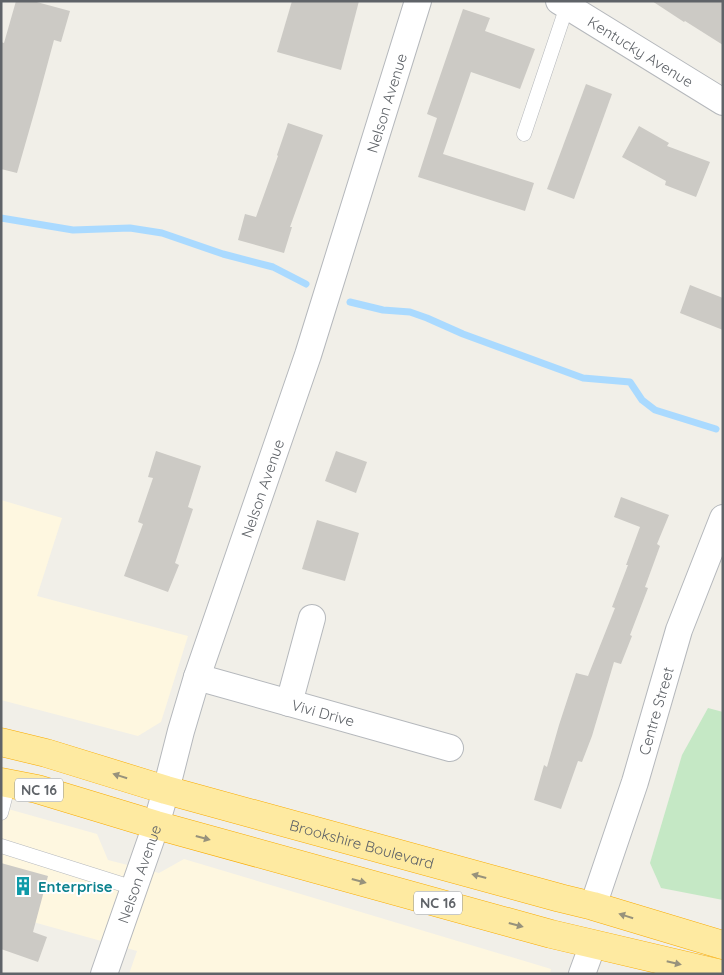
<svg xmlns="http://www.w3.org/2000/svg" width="724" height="975" font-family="Quicksand,sans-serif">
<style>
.commercial{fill:#fef7e0}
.green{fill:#c5e8c5}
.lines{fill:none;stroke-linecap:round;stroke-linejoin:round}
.stream{stroke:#aadaff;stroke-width:7}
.building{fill:#cccac5}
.service-casing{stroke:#b5b8bc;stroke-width:15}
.minor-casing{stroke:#b5b8bc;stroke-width:28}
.trunk-casing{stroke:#f9ab00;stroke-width:29}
.service{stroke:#fff;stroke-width:14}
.minor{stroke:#fff;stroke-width:26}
.trunk{stroke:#feeaa1;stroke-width:28}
.oneway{fill:#97927c}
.labels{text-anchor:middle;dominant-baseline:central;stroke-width:4;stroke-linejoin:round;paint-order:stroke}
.shield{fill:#fff;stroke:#8f9295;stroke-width:1}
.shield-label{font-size:14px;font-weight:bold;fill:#5f6368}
.street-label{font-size:15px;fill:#5f6368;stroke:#fff}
.culture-label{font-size:15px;font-weight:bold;fill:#0d838f;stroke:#fff;text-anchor:start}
</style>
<rect width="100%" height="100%" fill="#f1efe8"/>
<!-- commercial -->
<g class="commercial">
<polygon points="1,500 62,518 37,596 188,636 161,722 138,736 1,700"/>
<polygon points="1,807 97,834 108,860 159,873 184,859 551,969 550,974 129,974 137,951 1,913"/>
</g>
<!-- green -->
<polygon class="green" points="708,708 723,712 723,900 661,888 650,863 682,755"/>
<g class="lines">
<!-- stream -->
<g class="stream">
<polyline points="1,218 73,230 130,228 162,233 223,254 273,267 306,284"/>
<polyline points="350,302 383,310 410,312 427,318 463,334 583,378 630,382 642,400 655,410 716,429"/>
</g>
</g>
<!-- building -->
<g class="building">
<polygon points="16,1 33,1 70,11 61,42 54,40 37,103 17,173 1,169 1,42 4,43"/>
<polygon points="292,1 359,1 341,70 277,52"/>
<polygon points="652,1 723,1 723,45 685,21 684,22"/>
<polygon points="463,9 490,18 485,31 535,49 520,89 471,72 443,154 534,183 525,211 418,177 437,118 427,114"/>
<polygon points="586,84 612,94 574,199 547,189"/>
<polygon points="288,123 323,135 290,227 292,227 284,253 238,240 245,214 256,217 278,156 277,155"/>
<polygon points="639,126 669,143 667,146 710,162 696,197 665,185 666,181 622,157"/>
<polygon points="690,285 723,298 723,330 680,313"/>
<polygon points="156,451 201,466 188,507 193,509 175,563 179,565 168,592 124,576 143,524 138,522 153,478 148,477"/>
<polygon points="336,451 367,462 356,493 325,481"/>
<polygon points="621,497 669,515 657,544 660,546 645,587 648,588 630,635 632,636 621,664 614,662 592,736 582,762 578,761 561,809 534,800 544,765 547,767 559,725 576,673 588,676 615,608 612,607 628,565 626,565 640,527 614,517"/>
<polygon points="317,520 359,533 345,581 302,569"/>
<polygon points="1,863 48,876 33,932 47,937 38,962 1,949"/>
</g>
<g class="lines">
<!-- service casing -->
<g class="service-casing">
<g id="service">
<polyline points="524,134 567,6"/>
<polyline points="1,813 9,783"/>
<polyline points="1,846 134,888"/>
</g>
</g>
<!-- minor casing -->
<g class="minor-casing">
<g id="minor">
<path id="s1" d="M559,1L723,102"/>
<path id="s2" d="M197,677L450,748"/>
<polyline points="289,703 312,618"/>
<path id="s3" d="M593,906L635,782L679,630L723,518"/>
<path id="s4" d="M104,974L156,825L166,790L181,731L197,677L308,355L418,1"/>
<polyline points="582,974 593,944"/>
</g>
</g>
<!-- trunk casing -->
<g class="trunk-casing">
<g id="trunk">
<path id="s5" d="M1,742L46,753L166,790L560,898L593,906L723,945"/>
<polyline points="1,782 37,789 156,825 551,934 721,974"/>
</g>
</g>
<!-- service -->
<use href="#service" class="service"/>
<!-- minor -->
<use href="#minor" class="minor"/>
<!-- trunk -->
<use href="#trunk" class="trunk"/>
</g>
<!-- one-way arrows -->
<defs><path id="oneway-solid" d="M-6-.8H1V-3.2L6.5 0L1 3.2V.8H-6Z" transform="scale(1.25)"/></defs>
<g class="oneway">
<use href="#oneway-solid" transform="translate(120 776) rotate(-163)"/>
<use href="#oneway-solid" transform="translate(203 838) rotate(15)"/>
<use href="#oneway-solid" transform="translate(479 876) rotate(-165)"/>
<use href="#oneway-solid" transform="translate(359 881) rotate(15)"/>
<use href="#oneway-solid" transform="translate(626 916) rotate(-163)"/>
<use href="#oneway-solid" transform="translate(516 925) rotate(15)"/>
<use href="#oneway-solid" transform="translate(674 963) rotate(13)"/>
</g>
<!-- icons -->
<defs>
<g id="building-bare" transform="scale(1.5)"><path d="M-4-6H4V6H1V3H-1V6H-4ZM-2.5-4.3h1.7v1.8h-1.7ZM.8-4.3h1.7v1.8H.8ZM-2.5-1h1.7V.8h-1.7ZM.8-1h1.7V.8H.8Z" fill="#0f9aa8" stroke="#fff" stroke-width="2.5" paint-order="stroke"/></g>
</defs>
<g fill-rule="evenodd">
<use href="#building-bare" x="23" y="886"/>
</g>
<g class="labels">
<!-- shield labels -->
<g class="shield">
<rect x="15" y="778.5" width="48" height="23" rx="4"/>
<rect x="414" y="891.5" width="48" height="23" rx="4"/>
</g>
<g class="shield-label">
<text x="39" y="790">NC 16</text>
<text x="438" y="903">NC 16</text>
</g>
<!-- street labels -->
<g class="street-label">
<text stroke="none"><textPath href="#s1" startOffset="96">Kentucky Avenue</textPath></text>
<text stroke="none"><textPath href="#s4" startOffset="916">Nelson Avenue</textPath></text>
<text stroke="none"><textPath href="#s4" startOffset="511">Nelson Avenue</textPath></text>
<text stroke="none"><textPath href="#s3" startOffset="205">Centre Street</textPath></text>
<text stroke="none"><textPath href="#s2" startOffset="131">Vivi Drive</textPath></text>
<text stroke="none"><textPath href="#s5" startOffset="375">Brookshire Boulevard</textPath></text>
<text stroke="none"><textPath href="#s4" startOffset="106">Nelson Avenue</textPath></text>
</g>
<!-- culture labels -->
<g class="culture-label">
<text x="38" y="886">Enterprise</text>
</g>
</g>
<!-- border -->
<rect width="724" height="975" fill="none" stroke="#5f6368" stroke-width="5"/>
</svg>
